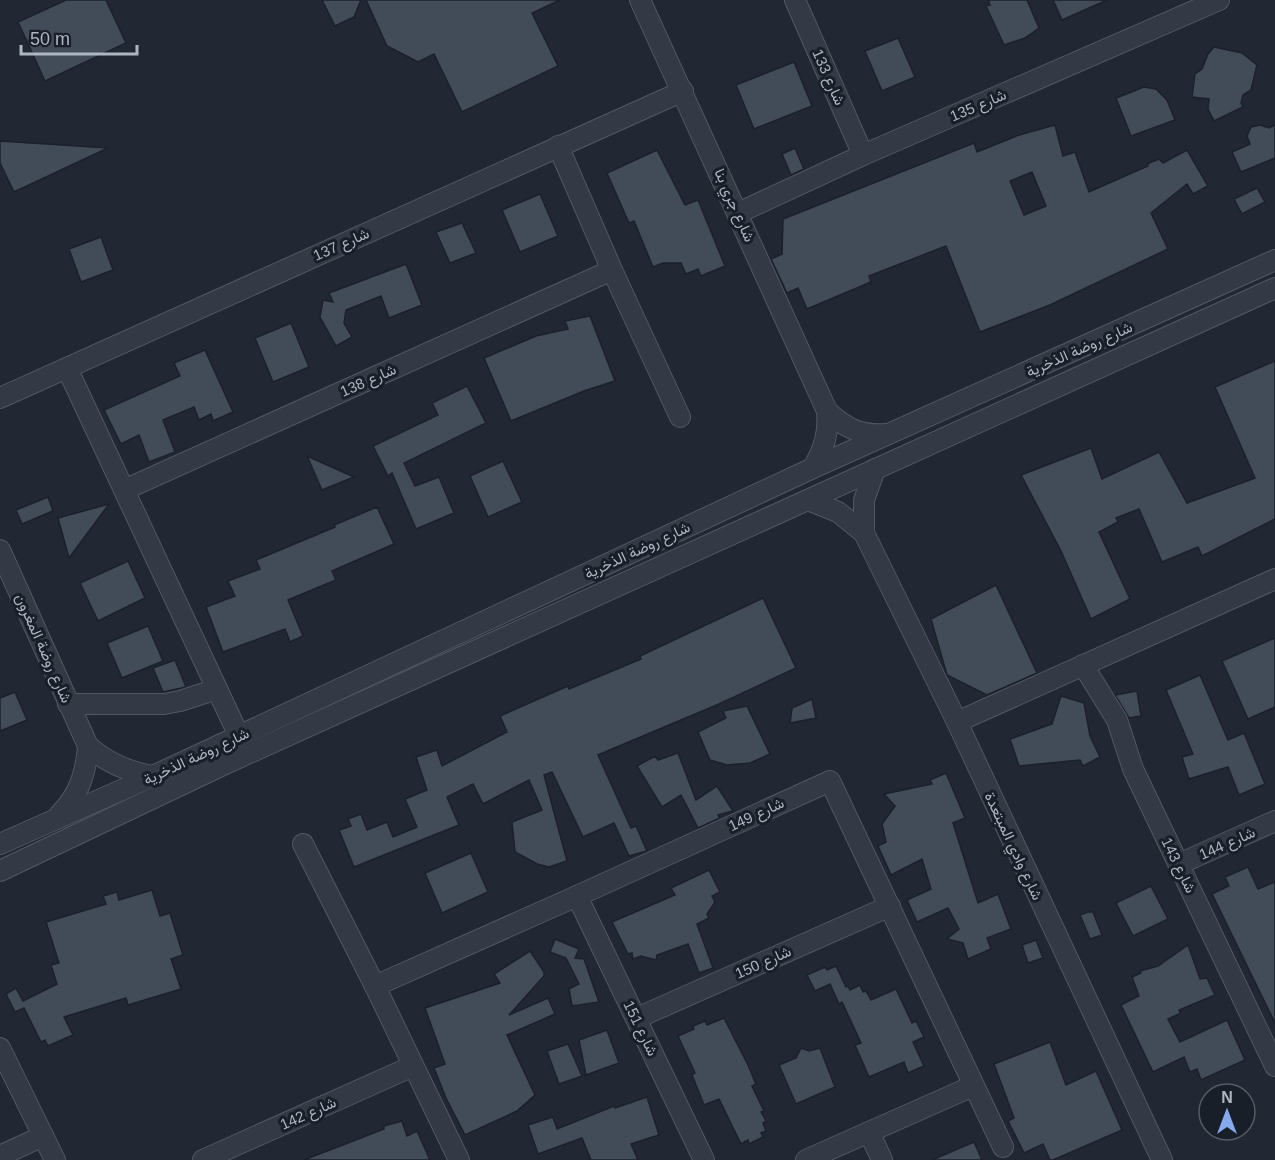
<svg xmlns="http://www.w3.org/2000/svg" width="1275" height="1160" font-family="Arial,Vazirmatn,sans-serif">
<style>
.building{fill:#424b58;stroke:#1b212b;stroke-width:1.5;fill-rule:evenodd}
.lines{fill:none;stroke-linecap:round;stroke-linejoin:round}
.minor-casing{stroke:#515863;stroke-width:22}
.minor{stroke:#343a45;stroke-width:20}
.labels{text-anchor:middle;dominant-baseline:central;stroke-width:6;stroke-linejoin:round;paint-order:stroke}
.street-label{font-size:15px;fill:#aeb5c2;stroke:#191f29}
</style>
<rect width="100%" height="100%" fill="#212834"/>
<!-- building -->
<g class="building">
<polygon points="66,0 106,0 126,43 45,81 18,22"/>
<polygon points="322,0 361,0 354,17 335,26"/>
<polygon points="366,0 560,0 532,13 558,66 462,112 434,54 418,62 387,46"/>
<polygon points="988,0 1027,0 1039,28 1025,38 1004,45 986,6 990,5"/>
<polygon points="1053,0 1107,0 1062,20"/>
<polygon points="898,38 915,77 882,91 865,51"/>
<polygon points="1214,47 1242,53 1257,65 1251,90 1243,95 1241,103 1243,107 1214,121 1208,109 1209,99 1192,97 1195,74 1202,69 1208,54"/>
<polygon points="794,62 812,106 754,129 736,85"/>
<polygon points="1144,87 1156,89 1167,100 1175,120 1131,136 1116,98"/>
<path d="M1055,125L1063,156L1075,152L1089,192L1148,166L1147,164L1159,159L1163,163L1187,150L1208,186L1193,194L1187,184L1151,213L1168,249L1050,305L980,332L946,246L869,276L871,282L807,309L798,288L787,293L771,259L782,254L783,219L974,143L977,152L1019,135ZM1032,172L1046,206L1024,215L1010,181Z"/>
<polygon points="1260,125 1269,128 1275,125 1275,158 1241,172 1232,152 1250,144 1247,136 1251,127"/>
<polygon points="0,141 108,148 14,192 0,163"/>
<polygon points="795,148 804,169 791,175 782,154"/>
<polygon points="657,150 685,205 698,200 725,266 701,276 698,269 686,274 681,263 663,263 653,267 634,221 629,223 607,173"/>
<polygon points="1257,188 1265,202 1242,214 1234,199"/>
<polygon points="540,194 558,236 520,252 502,210"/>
<polygon points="462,223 476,253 450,263 436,232"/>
<polygon points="101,237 113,270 81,282 69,249"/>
<polygon points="406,264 422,305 389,318 381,296 346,310 344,323 352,337 336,346 320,317 323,300 333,302 329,293"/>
<polygon points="590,316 615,381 584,391 511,421 484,358 536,336 568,329 565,321"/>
<polygon points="291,323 309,367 273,382 255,338"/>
<polygon points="205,350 233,412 213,421 211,414 199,420 194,407 163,420 175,452 149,462 139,435 121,444 104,410 180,376 174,363"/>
<polygon points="1275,361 1275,519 1202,556 1198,547 1162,562 1139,509 1116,518 1118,522 1099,532 1130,599 1091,619 1061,551 1021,475 1091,448 1102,479 1159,452 1187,503 1255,478 1215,387"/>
<polygon points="467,386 486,423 404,463 415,486 439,477 454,513 416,529 392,473 388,476 373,446 438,415 432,403"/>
<polygon points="307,456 354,477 322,490"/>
<polygon points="503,461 522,502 488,517 470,476"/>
<polygon points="48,497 53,511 22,524 16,510"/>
<polygon points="109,504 69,558 58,518"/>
<polygon points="377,507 394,544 332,571 336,580 288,600 303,636 290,642 285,629 223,652 206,607 235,596 228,581 260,569 256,560 335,527 334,525"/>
<polygon points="128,561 145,598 98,621 80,583"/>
<polygon points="996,585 1037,673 987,695 947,675 931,619"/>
<polygon points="763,598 796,668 719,704 598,755 631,828 636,826 647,851 629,856 614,823 583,837 552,772 544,775 567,861 549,867 537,864 515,852 512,822 542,810 529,780 483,804 473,784 447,797 459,825 354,867 339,830 351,826 348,819 361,814 367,830 387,822 393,837 417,827 405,799 427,790 416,757 437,750 442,766 507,732 500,716 568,686 569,689 641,659 640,656"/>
<polygon points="148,626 163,661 122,678 107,643"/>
<polygon points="1275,638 1275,707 1248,719 1222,661"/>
<polygon points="175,660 186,687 163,692 153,668"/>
<polygon points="1200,675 1228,740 1244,733 1265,784 1239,795 1228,767 1189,779 1182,757 1193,754 1166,690"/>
<polygon points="1137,691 1141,716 1129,718 1115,695"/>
<polygon points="15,692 27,720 0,731 0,698"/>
<polygon points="1061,696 1084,703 1090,736 1100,757 1083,766 1080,760 1019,766 1010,739 1052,724"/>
<polygon points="812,699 816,718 790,723 792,708"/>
<polygon points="747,706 770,754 750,763 727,765 710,760 698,732 726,718 723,711"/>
<polygon points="678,753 696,800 717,786 733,811 718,815 720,818 698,828 681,795 662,807 637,766 655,756 658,760"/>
<polygon points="946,773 965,818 953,823 978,903 998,894 1011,929 987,938 991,949 968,959 963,943 947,939 959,929 948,908 917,922 907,900 931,889 922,859 891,875 878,846 886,842 882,824 895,806 884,794 932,784 930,780"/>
<polygon points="471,853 488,892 442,913 425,873"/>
<polygon points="1248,867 1258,889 1275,882 1275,1023 1212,894 1229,886 1225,877"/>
<polygon points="709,870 720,892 712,896 715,902 707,914 709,918 697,924 713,968 699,973 688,944 657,955 656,960 641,956 633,959 632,953 628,954 612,922 675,895 671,888"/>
<polygon points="1151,886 1168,919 1133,936 1116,903"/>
<polygon points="152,890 160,916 170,913 183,955 171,959 181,989 128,1005 126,998 64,1017 73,1035 48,1046 45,1040 41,1042 24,1008 15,1012 6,994 16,988 23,1001 57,984 51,965 59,963 46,922 106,904 103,896 117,892 119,900"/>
<polygon points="1088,912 1093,912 1102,935 1090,939 1080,915"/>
<polygon points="555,939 579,949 575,958 584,959 599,1002 572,1006 569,989 579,984 566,958 550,952"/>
<polygon points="1036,940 1043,958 1028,963 1022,945"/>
<polygon points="1188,945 1200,979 1207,978 1215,995 1179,1010 1181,1013 1168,1019 1180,1042 1227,1020 1245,1060 1201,1080 1197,1069 1190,1072 1184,1057 1153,1072 1121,1005 1139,996 1132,977 1141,973 1140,971 1158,966"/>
<polygon points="530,951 544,972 544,976 509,1015 548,998 555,1014 507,1035 535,1095 517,1111 465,1135 446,1098 434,1068 445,1064 425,1008 500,983 494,974"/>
<polygon points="836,966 846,987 848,986 850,990 860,985 863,992 866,991 871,1000 896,989 912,1023 916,1021 924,1037 913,1042 924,1066 908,1073 904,1062 869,1077 855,1045 861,1043 842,1002 839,1004 830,984 815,991 807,975 825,967 827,970"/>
<polygon points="724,1018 748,1065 756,1084 752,1086 764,1111 761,1112 766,1121 763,1123 766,1131 761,1133 763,1137 749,1144 748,1140 741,1144 719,1099 704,1105 692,1075 695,1073 678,1036 694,1029 693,1026 705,1021 707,1025"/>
<polygon points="607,1030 619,1063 586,1075 579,1040"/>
<polygon points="1050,1042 1066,1085 1096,1071 1122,1130 1053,1160 1050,1160 1043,1144 1024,1153 1008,1121 1014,1118 994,1064"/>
<polygon points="568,1044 582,1076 559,1084 547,1051"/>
<polygon points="801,1048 809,1051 820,1048 835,1087 796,1104 779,1065 796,1058"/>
<polygon points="647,1097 659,1135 631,1144 638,1160 591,1160 582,1138 538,1154 528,1125 553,1117 557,1129 614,1106 615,1108"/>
<polygon points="402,1121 407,1136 417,1131 430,1160 304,1160 384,1129 384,1126"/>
<polygon points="974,1142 982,1160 932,1160"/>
</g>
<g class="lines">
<!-- minor casing -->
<g class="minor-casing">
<g id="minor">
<path d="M640,0L827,411C829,433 824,449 813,468"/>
<polyline points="795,0 863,155"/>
<polyline points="558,146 612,270 680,417"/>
<polyline points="738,213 863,155 1219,0"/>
<polyline points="67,368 239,736"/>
<polyline points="0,398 683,91"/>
<path d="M827,411C845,428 861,436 886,434"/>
<polyline points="124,490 612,270"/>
<polyline points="808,500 838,512 864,533 957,722 1162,1160"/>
<polyline points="864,533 864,500 875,469"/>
<path d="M0,550L88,746C107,763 128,772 153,776"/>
<polyline points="1083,665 1117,720 1133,769 1275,1066"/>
<polyline points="68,704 164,704 180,701 217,689"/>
<polyline points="957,722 1275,579"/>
<path d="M60,814C79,795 86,773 88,746"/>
<polyline points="0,844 153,776 813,468 1275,260"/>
<polyline points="303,844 375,986 459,1160"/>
<polyline points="1179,864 1275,821"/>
<polyline points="0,871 223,765 1275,288"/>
<polyline points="577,896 704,1160"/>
<polyline points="375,986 577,896 830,781 1003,1147"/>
<polyline points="637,1018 890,906"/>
<polyline points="0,1048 55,1160"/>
<polyline points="869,1132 882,1160"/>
<polyline points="0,1156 43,1136"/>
<polyline points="203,1160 413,1066"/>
<polyline points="806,1160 973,1086"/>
</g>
</g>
<!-- minor -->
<use href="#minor" class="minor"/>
</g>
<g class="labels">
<!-- street labels -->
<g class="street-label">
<text transform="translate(829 77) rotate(66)">شارع 133</text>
<text transform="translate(978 105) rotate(-23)">شارع 135</text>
<text transform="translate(735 205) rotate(66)">شارع جري بنا</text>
<text transform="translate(341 244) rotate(-24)">شارع 137</text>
<text transform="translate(1079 349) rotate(-24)">شارع روضة الذخرية</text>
<text transform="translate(368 380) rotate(-24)">شارع 138</text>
<text transform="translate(637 550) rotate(-25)">شارع روضة الذخرية</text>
<text transform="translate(44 648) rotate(66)">شارع روضة المغرون</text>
<text transform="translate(196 756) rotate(-25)">شارع روضة الذخرية</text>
<text transform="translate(756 814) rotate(-25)">شارع 149</text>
<text transform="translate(1227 843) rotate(-24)">شارع 144</text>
<text transform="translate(1014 846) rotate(65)">شارع وادي المبتعدة</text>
<text transform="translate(1179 865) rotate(64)">شارع 143</text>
<text transform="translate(763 962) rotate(-24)">شارع 150</text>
<text transform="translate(641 1028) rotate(64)">شارع 151</text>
<text transform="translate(308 1113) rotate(-24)">شارع 142</text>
</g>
</g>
<!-- north arrow -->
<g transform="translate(1227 1112)"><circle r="28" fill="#191f29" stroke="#555b66" stroke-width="1.5"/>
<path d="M0-4.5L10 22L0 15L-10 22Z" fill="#86a9ee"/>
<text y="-9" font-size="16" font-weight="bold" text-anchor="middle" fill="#aeb5c2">N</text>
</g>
<!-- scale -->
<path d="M21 45v9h116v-9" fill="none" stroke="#aeb5c2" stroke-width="3"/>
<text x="30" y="45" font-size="18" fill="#aeb5c2" stroke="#191f29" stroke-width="4.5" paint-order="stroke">50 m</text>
</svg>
